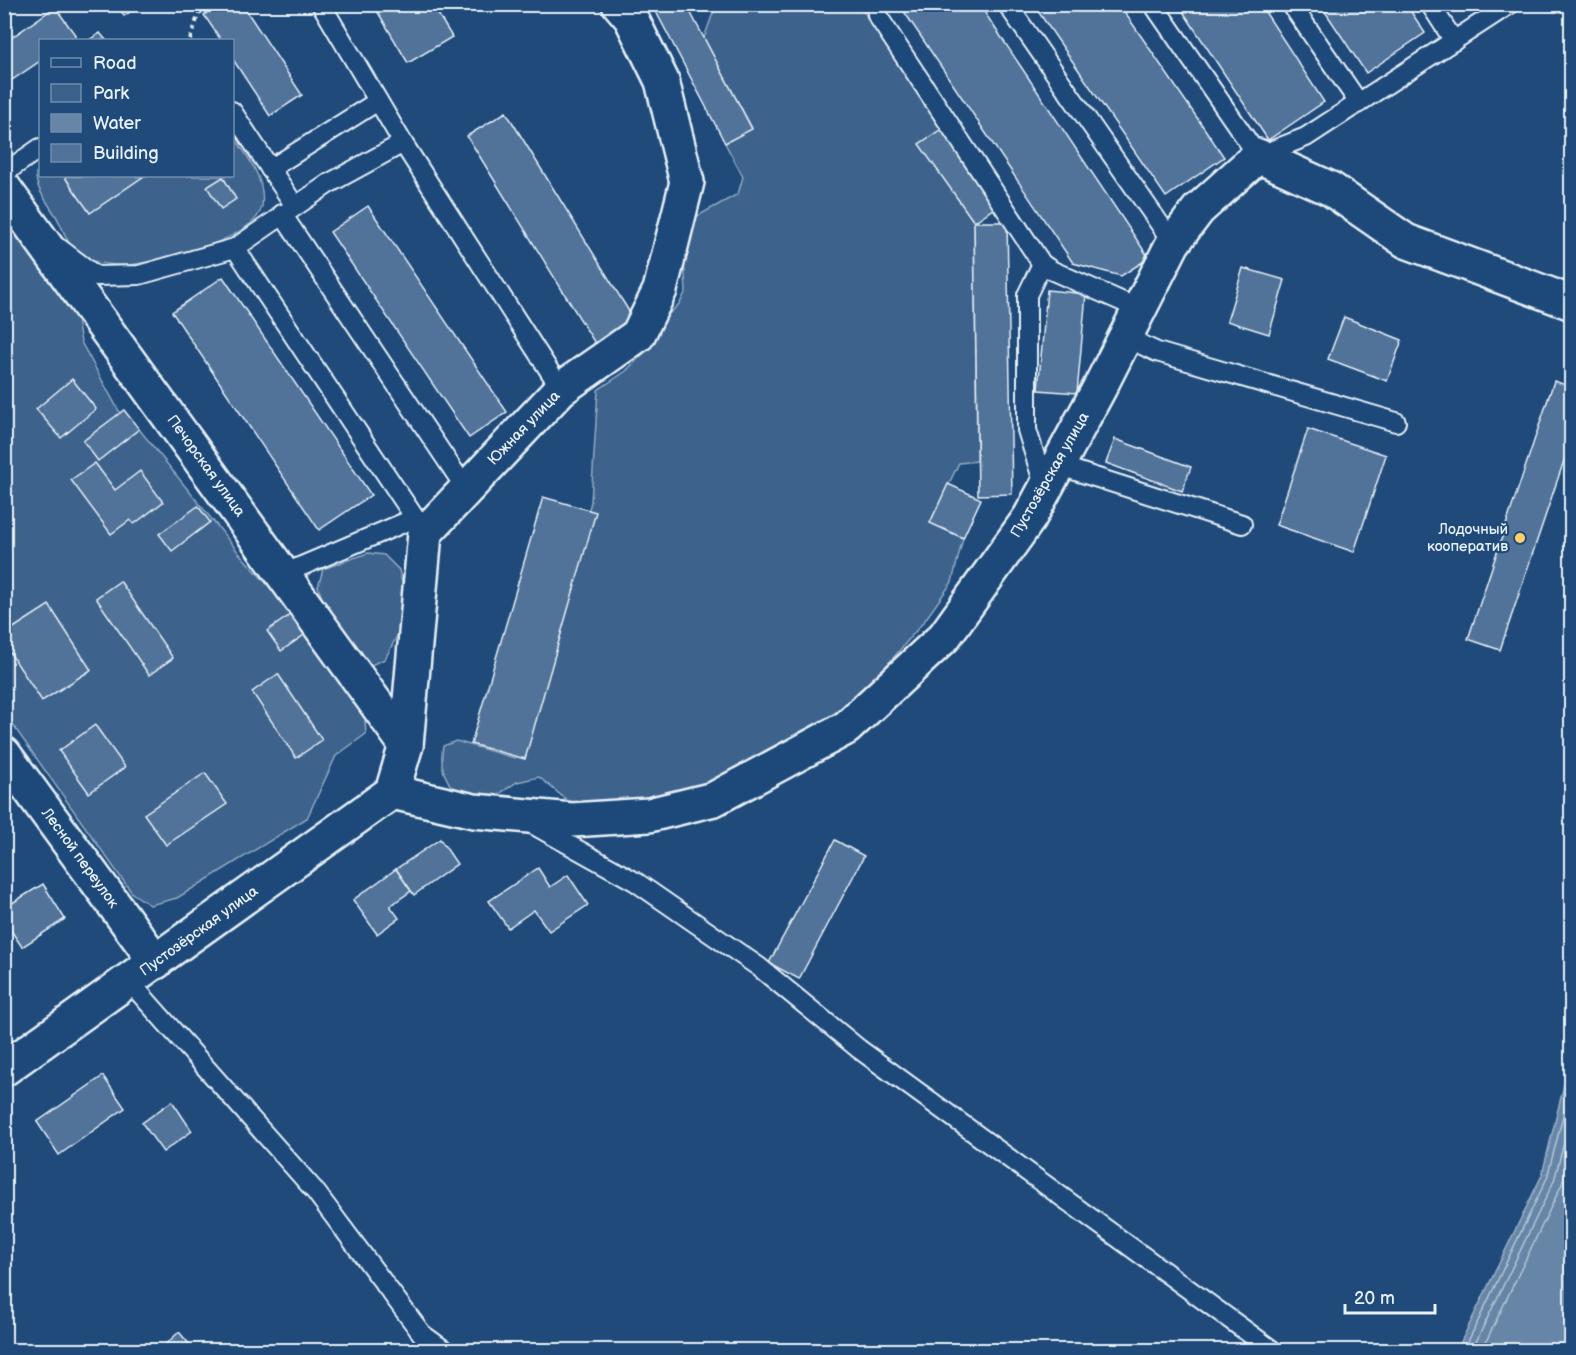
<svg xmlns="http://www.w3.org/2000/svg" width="1576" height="1355" font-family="'Balsamiq Sans',sans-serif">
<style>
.green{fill:#3c628c;stroke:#92aac2;stroke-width:1.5}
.water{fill:#6685a7;stroke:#9ab0c7;stroke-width:1.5}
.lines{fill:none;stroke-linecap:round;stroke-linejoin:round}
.shore{stroke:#b4c6d8;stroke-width:1.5}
.building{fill:#517399;stroke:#e8f1f8;stroke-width:1.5}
.lane-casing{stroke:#e8f1f8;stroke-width:22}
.street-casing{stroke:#e8f1f8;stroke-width:38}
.path{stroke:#e8f1f8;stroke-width:4;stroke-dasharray:4.5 4.5;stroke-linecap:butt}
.lane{stroke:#1f4a7a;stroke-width:18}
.street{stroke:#1f4a7a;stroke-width:33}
.poi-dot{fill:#ffd166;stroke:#1f4a7a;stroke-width:2}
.labels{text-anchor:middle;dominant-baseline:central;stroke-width:4.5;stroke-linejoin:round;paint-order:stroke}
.street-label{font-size:15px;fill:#e8f1f8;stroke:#1f4a7a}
.poi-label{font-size:15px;fill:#e8f1f8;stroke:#1f4a7a;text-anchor:end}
</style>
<rect width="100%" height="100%" fill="#1f4a7a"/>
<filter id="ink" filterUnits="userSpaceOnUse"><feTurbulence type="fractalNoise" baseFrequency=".0167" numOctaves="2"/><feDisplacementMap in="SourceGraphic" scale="12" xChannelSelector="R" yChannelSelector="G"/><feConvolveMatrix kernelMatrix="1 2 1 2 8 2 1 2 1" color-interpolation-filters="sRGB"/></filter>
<g filter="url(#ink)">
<!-- green -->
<g class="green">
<path d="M716,5H859L943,128L920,144L974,222L977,461L959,463L930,523L963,538L952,582L925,620L883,670L839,713L716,780L671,796L589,806L568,801L539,777L517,782L487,802L457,796C445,777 439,769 443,746L456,741L515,758L591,502L598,390L626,371L643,354L665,318L680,303L686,291L683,245L690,220L738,194L743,177L725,143L752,128L704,38Z"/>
<path d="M233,136C248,156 266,180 262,206C256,240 158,262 129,265C114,266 92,263 80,255C65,244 64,227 54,213C46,200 35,188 36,173L40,169V176H64L90,213L144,176H232Z"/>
<polygon points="4,208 75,310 81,342 119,411 139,429 239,553 293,613 364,708 366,734 336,756 307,818 177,898 150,905 132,893 5,714"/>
<polygon points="368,553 384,555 399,570 406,599 402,626 385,659 371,665 356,655 334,631 318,587 323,569"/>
</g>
<!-- water -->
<polygon class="water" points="1571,1056 1571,1350 1457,1350 1542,1175"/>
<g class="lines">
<!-- shore -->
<g class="shore">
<polyline points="1464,1350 1547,1178 1572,1081"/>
<polyline points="1472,1350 1554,1181 1572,1112"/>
<polyline points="1482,1350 1562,1184 1572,1149"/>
</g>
</g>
<!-- building -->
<g class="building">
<polygon points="117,4 142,4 124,16"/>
<polygon points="220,4 242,4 302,95 270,116 232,58 232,40 221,40 204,15"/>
<polygon points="373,4 432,4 452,37 408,63"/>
<polygon points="652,4 686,4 752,129 725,143"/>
<polygon points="899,4 979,4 1149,258 1121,276 1073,263"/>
<polygon points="1033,4 1119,4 1224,157 1166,197"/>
<polygon points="1178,4 1260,4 1324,102 1268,140"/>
<polygon points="1320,4 1406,4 1425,33 1366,73"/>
<polygon points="55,7 76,36 69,40 40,40 40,61 12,80 4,69 4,43"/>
<polygon points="100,33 106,40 89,40"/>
<polygon points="506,112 635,321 596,345 467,136"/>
<polygon points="943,128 997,206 974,222 919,144"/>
<polygon points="64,176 144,176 90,213"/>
<polygon points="223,177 236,199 221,209 207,187"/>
<polygon points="368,206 507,412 469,438 330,232"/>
<polygon points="974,222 1007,222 1012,494 978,495"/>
<polygon points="1243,268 1285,280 1269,334 1227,321"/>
<polygon points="223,277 371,495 319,530 172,312"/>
<polygon points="1047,290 1086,294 1077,393 1038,390"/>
<polygon points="1344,317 1402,340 1387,381 1328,359"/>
<polygon points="72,379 96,409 61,438 36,409"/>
<polygon points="1554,381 1572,387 1572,437 1500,650 1468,639"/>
<polygon points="124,410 139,429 98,461 83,441"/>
<polygon points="1308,429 1386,455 1354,552 1276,525"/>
<polygon points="1115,439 1191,467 1182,491 1106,463"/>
<polygon points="95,463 115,490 140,471 163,502 134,524 130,520 111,534 71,480"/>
<polygon points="948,484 981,499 963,538 930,523"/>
<polygon points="543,497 596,512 525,759 471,744"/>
<polygon points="198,506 210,522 172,551 159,534"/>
<polygon points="120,581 173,658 149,675 96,598"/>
<polygon points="49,605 91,670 42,701 4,644 4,634"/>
<polygon points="293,613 307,633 281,651 267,631"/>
<polygon points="278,674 322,740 296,758 252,692"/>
<polygon points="95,725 125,767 89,793 59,751"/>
<polygon points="205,773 227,804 166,845 144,814"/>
<polygon points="440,839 457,864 414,895 396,869"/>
<polygon points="835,840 864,856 799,979 769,963"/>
<polygon points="538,868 550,887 568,875 588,905 549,931 534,910 508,928 489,901"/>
<polygon points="396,869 411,891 390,906 399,918 377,934 353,900"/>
<polygon points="43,884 65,919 22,947 4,920 4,908"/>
<polygon points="103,1076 125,1108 59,1155 37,1122"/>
<polygon points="172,1101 192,1131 163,1152 142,1123"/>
<polygon points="179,1332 190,1345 184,1350 168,1350 164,1346"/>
</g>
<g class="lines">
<!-- lane casing -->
<g class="lane-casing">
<g id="lane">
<polyline points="321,4 403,143 561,389"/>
<polyline points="877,4 877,15 1042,264 1053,271 1139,309"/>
<polyline points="1007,4 1173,243"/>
<polyline points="1153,4 1258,156 1306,137 1510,4"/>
<polyline points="1291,4 1359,103"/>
<polyline points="1430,4 1454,41"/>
<polyline points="232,111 295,206"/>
<polyline points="403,143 328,184 235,248 425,533"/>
<polyline points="270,169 378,101"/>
<polyline points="4,173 40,148"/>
<polyline points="282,214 466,489"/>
<polyline points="59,248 96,276 139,275 235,248"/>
<polyline points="1042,264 1027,295 1027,430 1045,488"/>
<polyline points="1125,337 1157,352 1396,422"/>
<polyline points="1057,465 1242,524"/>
<polyline points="283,574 415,518"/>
<polyline points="530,823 636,882 759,967 859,1049 1272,1350"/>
<polyline points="129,981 315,1191 422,1334 444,1350"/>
</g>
</g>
<!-- street casing -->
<g class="street-casing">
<g id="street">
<polyline points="4,188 406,745"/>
<polyline points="4,754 156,962"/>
<polyline points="392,792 474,811 572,820 649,815 714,799 846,728 944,637 1030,517 1100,387 1173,243 1198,210 1258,156 1331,189 1406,241 1572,303"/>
<polyline points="4,1069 392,792 406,745 425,533 561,389 638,335 660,290 687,182 662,81 631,18 619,4"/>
</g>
</g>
<!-- path -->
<polyline class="path" points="190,40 199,13 213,4"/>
<!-- lane -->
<use href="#lane" class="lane"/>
<!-- street -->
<use href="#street" class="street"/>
</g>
</g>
<!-- markers -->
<circle class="poi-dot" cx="1520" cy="538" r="6"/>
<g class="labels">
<!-- street labels -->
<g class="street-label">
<text transform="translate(524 428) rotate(-46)">Южная улица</text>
<text transform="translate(206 466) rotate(54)">Печорская улица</text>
<text transform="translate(1050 475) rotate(-60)">Пустозёрская улица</text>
<text transform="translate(80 858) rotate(54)">Лесной переулок</text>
<text transform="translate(199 931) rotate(-36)">Пустозёрская улица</text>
</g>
<!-- poi labels -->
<g class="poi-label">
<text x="1508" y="529">Лодочный<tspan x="1508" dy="17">кооператив</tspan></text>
</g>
</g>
<!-- margin -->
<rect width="1576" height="1355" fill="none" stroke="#1f4a7a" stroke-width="24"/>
<rect x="12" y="12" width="1552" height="1331" fill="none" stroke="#e8f1f8" stroke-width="2" filter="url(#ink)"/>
<!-- legend -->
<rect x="39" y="39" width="195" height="138" fill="#1f4a7a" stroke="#6f8dac" stroke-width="1.5"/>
<rect x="51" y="58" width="30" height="9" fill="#1f4a7a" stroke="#6f8dac" stroke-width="1.5"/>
<text x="93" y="69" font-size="18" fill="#e8f1f8">Road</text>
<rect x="51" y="84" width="30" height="18" fill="#3c628c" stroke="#6f8dac" stroke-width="1.5"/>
<text x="93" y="99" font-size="18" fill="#e8f1f8">Park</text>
<rect x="51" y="114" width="30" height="18" fill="#6685a7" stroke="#6f8dac" stroke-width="1.5"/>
<text x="93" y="129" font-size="18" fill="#e8f1f8">Water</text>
<rect x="51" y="144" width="30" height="18" fill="#517399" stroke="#6f8dac" stroke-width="1.5"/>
<text x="93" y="159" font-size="18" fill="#e8f1f8">Building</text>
<!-- scale -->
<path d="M1345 1304v9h90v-9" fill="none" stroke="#e8f1f8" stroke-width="3"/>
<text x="1354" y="1304" font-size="18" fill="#e8f1f8" stroke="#1f4a7a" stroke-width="4.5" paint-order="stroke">20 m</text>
</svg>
